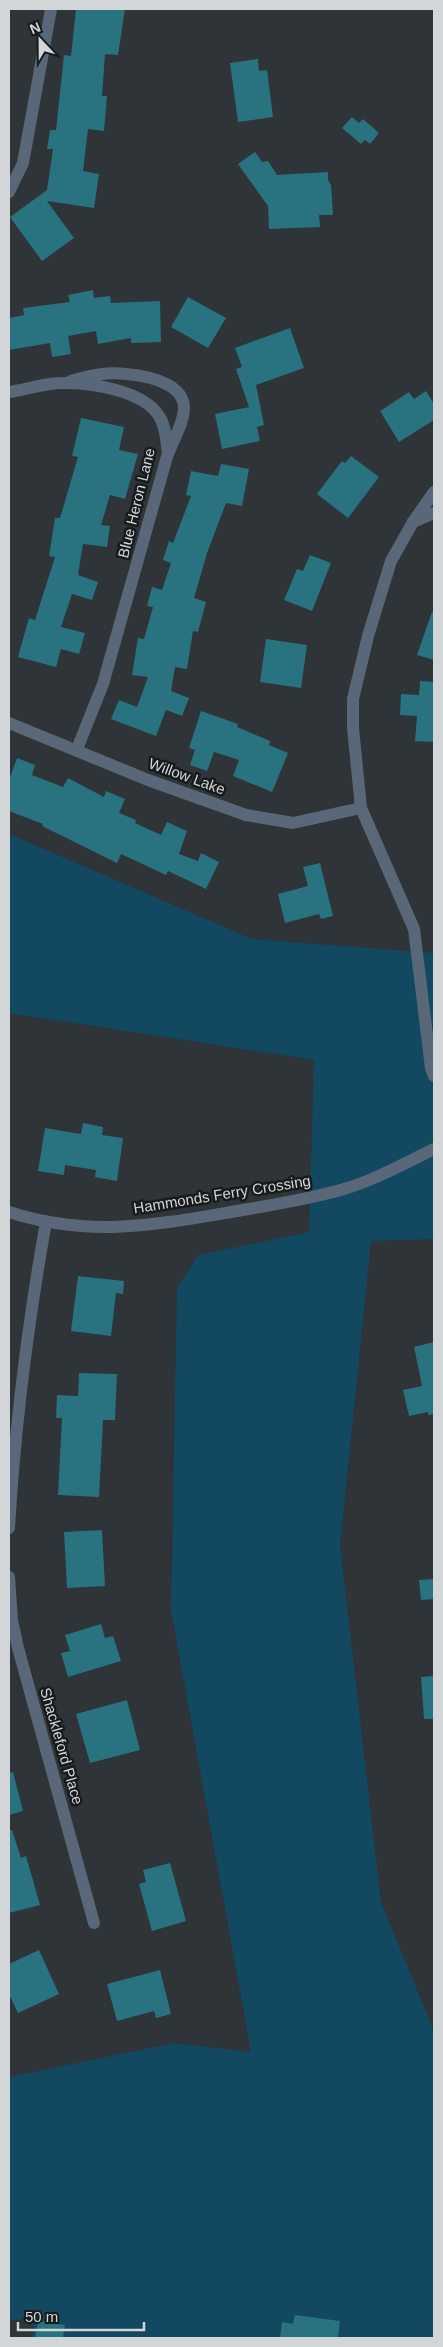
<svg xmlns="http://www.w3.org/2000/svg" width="443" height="2347" font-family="Arial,sans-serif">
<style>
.green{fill:#124860}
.building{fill:#297280}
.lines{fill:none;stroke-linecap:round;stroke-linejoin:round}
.minor{stroke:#596879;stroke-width:12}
.labels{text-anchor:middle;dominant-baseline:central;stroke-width:5;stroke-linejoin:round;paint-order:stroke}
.street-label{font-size:15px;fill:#d2d6d8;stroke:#181b1c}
</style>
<rect width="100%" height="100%" fill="#2e3437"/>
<!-- green -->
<polygon class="green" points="9,834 252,939 434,953 434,1239 371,1241 340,1545 381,1902 434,2031 434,2338 32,2338 34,2319 9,2320 9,2077 174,2043 251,2052 171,1610 177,1288 198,1255 309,1232 314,1060 9,1013"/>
<!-- building -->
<g class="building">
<polygon points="76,9 125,9 118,55 105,54 102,96 107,96 104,131 88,129 83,171 99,174 94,208 47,201 74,238 42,261 10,217 47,190 53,149 47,149 50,130 56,130 64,55 71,56"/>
<polygon points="258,59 259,71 267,70 273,117 238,122 230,63"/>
<polygon points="352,117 359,123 363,119 379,133 370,144 365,140 361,144 342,128"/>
<polygon points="255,152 262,162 268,161 277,175 328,172 328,180 331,185 333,215 319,215 320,227 269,229 268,206 238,164"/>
<polygon points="93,290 94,298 110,296 111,303 160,301 161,342 131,343 131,338 98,344 96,331 68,336 71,354 52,357 50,343 9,350 9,318 24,315 23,308 70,302 68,295"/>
<polygon points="188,297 226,318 208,348 171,327"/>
<polygon points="290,328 304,368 256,385 264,425 257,427 260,441 222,449 215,414 249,407 236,369 242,367 235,348"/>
<polygon points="426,391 434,404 434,420 399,442 380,411 409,392 414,399"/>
<polygon points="81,418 124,427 119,450 138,454 125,499 110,495 101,525 110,526 107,547 83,544 78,575 98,582 92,600 72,594 61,627 85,633 79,654 61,649 56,667 18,657 29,618 35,620 55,557 49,556 55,518 60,518 78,457 72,456"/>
<polygon points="351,456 379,477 348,518 317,494 342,461 345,463"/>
<polygon points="221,464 249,469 242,506 226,503 207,553 194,598 206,602 198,632 193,631 187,669 175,667 171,691 189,698 182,716 166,710 156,736 111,719 119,700 137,707 148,677 132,675 138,638 144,639 153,607 147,606 152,587 162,590 171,563 163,560 169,541 173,543 191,496 186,495 191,471 218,476"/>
<polygon points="310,555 331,563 312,611 284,600 297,569 303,571"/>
<polygon points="432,612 434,613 434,660 417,655"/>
<polygon points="266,639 307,645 301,688 260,682"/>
<polygon points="420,681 434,682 434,742 415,741 417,716 400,715 401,694 419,695"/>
<polygon points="201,711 238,724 237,727 270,741 269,745 288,753 272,792 233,776 239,760 214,752 207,771 190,765 195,750 189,748"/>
<polygon points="17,758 35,765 32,775 63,787 68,778 104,797 106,791 125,799 119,813 136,820 135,823 161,835 167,822 187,831 179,854 198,861 201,853 219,862 206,889 168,871 166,875 121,854 117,863 42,826 43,824 9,811 9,780"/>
<polygon points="320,863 333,916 321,919 319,914 285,923 278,894 308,886 303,867"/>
<polygon points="83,1123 103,1127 102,1135 123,1138 117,1181 95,1177 96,1170 65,1165 64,1175 38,1171 45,1128 81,1134"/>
<polygon points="78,1276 124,1281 123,1294 116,1293 111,1336 71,1331"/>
<polygon points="434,1342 434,1414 428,1415 428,1412 409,1416 403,1390 422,1386 414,1347"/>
<polygon points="79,1373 117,1374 115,1420 103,1420 99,1497 58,1495 62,1418 56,1418 57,1395 78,1396"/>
<polygon points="102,1530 105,1586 67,1588 64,1532"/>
<polygon points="434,1579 434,1599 421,1600 419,1580"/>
<polygon points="101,1624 105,1638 113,1636 121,1661 68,1677 61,1653 70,1651 65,1635"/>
<polygon points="434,1676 434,1719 424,1719 421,1677"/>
<polygon points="127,1700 140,1750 90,1763 76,1714"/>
<polygon points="13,1772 23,1811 9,1815 9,1773"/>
<polygon points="9,1830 12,1830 21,1858 26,1856 40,1905 9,1913"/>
<polygon points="170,1863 186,1921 152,1931 139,1884 146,1882 143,1870"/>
<polygon points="39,1950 59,1994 18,2013 9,1994 9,1964"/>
<polygon points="160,1970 171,2014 156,2018 154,2011 117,2021 107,1984"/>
<polygon points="295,2315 340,2321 338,2338 280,2338 282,2322 293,2324"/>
<polygon points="38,2321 65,2325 63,2338 35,2338"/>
</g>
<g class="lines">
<!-- minor -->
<g class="minor">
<polyline points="9,192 23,163 51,9"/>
<path d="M71,381C81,378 92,375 102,374C124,371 184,377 184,408C184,422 174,438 169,452"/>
<path d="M9,392C26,390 44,383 62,383C90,382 144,391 159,416C166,426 166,441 168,453L103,684L77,749"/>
<polyline points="434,492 413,522 391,561 368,636 353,699 353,728 361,808 414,929 431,1068 434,1076"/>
<polyline points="413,522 434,513"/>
<polyline points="9,723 148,780 246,815 293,823 361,808"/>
<path d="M9,1212C90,1238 155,1225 237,1211C272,1205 310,1199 344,1189C375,1180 405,1163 434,1149"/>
<path d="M9,1528C15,1425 28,1323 46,1222"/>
<polyline points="9,1577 12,1620 18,1648 94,1923"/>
</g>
</g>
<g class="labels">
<!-- street labels -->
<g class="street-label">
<text transform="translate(136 503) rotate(-76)">Blue Heron Lane</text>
<text transform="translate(187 776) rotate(20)">Willow Lake</text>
<text transform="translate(222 1194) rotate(-9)">Hammonds Ferry Crossing</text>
<text transform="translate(62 1746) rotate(74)">Shackleford Place</text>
</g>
</g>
<!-- border -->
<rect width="443" height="2347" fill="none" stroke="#d2d6d8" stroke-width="20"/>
<!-- north arrow -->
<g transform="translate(40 40) rotate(338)" stroke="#181b1c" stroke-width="4" paint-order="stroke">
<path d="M0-4L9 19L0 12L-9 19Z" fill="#d2d6d8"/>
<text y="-8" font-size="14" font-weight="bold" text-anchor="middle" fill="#d2d6d8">N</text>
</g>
<!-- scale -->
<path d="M18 2322v8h126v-8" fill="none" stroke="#d2d6d8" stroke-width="2.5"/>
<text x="25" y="2322" font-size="15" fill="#d2d6d8" stroke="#181b1c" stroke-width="4" paint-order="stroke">50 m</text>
</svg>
